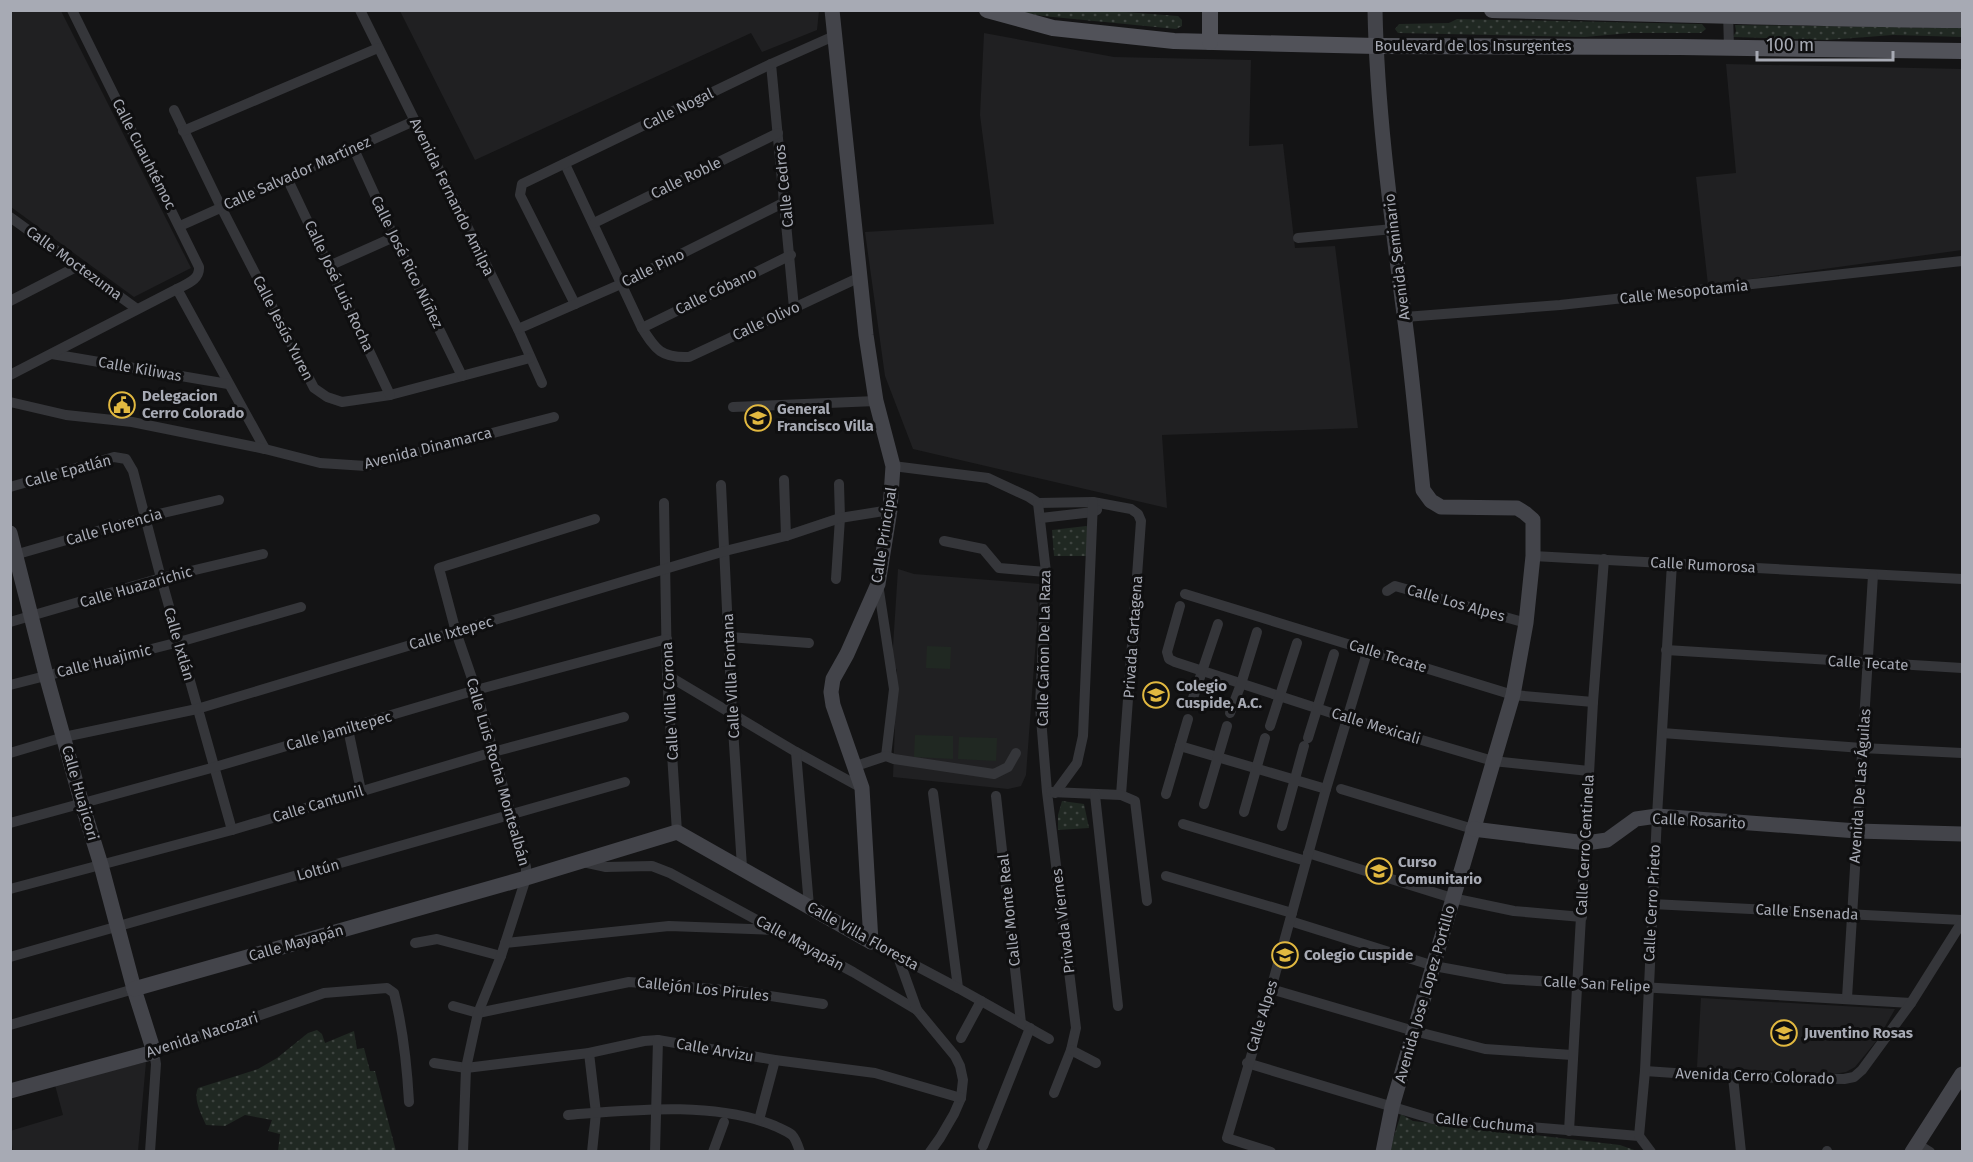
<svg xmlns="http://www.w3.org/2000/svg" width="1973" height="1162" font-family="'Fira Sans',sans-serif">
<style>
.built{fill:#202022}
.grass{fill:url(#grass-dots)}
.pitch{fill:#202822}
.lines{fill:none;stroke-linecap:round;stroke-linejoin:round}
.street{stroke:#35363a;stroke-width:10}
.secondary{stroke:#43444a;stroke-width:15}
.primary{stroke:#515259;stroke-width:16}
.labels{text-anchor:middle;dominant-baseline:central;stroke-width:6;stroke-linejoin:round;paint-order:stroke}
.street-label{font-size:15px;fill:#a7aab4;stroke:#0f0f10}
.poi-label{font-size:15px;font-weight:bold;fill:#a7aab4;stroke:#0f0f10;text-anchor:start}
</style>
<defs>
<pattern id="grass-dots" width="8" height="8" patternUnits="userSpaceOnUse" patternTransform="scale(1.5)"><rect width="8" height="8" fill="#202822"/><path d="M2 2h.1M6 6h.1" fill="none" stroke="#3e4440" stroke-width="1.8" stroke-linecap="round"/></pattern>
</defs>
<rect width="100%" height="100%" fill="#141415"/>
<!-- built -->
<g class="built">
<polygon points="11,10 61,11 191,268 134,297 11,207"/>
<polygon points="400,11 819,11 817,30 762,52 751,33 475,160"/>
<polygon points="984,33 1114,57 1251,60 1249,146 1283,144 1295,248 1335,246 1358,428 1162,435 1167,508 913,449 885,376 865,232 994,224 980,115"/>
<polygon points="1726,64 1962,69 1962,250 1708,285 1696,177 1736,173"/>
<polygon points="898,569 914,574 1040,584 1026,775 1021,786 1008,789 893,777 897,670 892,662"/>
<polygon points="1701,998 1895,1009 1878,1039 1855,1067 1846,1072 1833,1074 1697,1067"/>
<polygon points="146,1062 138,1151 13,1151 10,1131 63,1115 55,1085"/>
</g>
<!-- grass -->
<g class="grass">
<polygon points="1100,10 1178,16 1182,20 1182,26 1176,29 1043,16 1014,11"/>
<polygon points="1457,19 1702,24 1706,29 1701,33 1630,33 1585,37 1398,33 1395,29 1399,24 1449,23"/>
<polygon points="1735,25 1962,28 1962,37 1893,35 1827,40 1733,37 1736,31"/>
<polygon points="1086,526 1090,527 1088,556 1054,556 1052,530"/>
<polygon points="1062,801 1084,804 1089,828 1058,830 1058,815"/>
<path d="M317,1030L322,1034L325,1043L354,1031L357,1049L364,1048L370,1071H375L396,1151H278L280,1134L268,1131L272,1120L245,1115L225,1126L206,1125C201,1114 193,1099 198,1088L258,1069L277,1058L308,1033Z"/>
<polygon points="1401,1114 1413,1121 1620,1145 1637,1151 1389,1152"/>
</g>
<!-- pitch -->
<g class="pitch">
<polygon points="927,646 951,647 950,669 926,668"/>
<polygon points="915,735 953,736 953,759 914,757"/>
<polygon points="959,737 997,738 996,761 958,759"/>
</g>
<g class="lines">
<!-- street -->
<g class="street">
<polyline points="360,10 518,329 542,383"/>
<polyline points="1728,12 1729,48"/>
<polyline points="771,64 794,308"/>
<polyline points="174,110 221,207 314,388 327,397 342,402 390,395 530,358"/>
<polyline points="183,131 378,48"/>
<polyline points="353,147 394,237 462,376"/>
<path d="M565,164L642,328C656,350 661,358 689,357L858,278"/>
<polyline points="287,178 390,395"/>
<polyline points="10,217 137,309"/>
<polyline points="594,223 778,133"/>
<polyline points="180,226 414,121"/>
<polyline points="1298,238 1393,229"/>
<polyline points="329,266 394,237"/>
<polyline points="177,289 265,449"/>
<polyline points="10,301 78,266"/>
<polyline points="575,304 520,195 522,184 771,64 834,36"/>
<polyline points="1405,317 1560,305 1962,261"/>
<polyline points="642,328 791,255"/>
<polyline points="518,329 621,284 785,202"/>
<polyline points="52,354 228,384"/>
<path d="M10,375L177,289C186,284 200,280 199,267L72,10"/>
<polyline points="10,402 66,415 132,422 265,449 320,463 366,466 554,417"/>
<polyline points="733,407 876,401"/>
<polyline points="893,466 988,478 1029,497 1038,503 1093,502 1131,509 1138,514 1141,521 1121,795"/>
<polyline points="784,480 786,536"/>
<polyline points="721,485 732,713 742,867"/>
<polyline points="10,487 114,457 126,459 133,471 161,578 232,830"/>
<polyline points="664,503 667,675 677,832"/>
<polyline points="1038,503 1046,572 1040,706 1047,792 1076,1028 1071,1050 1054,1093"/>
<polyline points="1041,518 1093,512 1097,510"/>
<polyline points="944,541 983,549 999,568 1046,572"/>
<polyline points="11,556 146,517 219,500"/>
<polyline points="1533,556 1962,579"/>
<polyline points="836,579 840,518 839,484"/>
<polyline points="878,584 894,689 886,756"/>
<polyline points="1387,591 1395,586 1526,623"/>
<polyline points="1185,594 1513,695 1593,702"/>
<polyline points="1180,606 1167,652 1169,659 1175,662 1347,718 1493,761 1589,771"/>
<polyline points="10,622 161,578 263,554"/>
<polyline points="729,637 809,643"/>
<polyline points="1666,650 1962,668"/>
<polyline points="667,675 796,752 862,788"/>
<polyline points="10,685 179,642 301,607"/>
<polyline points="1192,701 1218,624"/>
<polyline points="1230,713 1241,684 1257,632"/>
<polyline points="1270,726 1297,643"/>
<polyline points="348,729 361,791"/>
<polyline points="1662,733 1862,748 1962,753"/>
<polyline points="1308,738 1334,654"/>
<polyline points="1180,746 1326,789"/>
<polyline points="796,752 809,906"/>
<polyline points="10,753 64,737 197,709 725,551 786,536 840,518 890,510"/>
<polyline points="856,766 886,756 894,759 994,774 1008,767 1016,753"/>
<polyline points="1341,789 1473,829"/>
<polyline points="1051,792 1121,795 1135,801 1147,901"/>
<polyline points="933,793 958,988"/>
<polyline points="1055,793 1077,763 1083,736 1093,502"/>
<polyline points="1166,794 1188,719"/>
<polyline points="1095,795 1118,1006"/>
<polyline points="996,796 1021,1023"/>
<polyline points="1204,804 1227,726"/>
<polyline points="1244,812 1265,738"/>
<polyline points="10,823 215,767 476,690 667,639"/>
<polyline points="1183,824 1306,861"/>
<polyline points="1282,826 1304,746"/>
<polyline points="1308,853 1452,898 1514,911 1582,917"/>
<polyline points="583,862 606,867 652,866 670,873 853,972 917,1010 955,1056 960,1066 963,1080 961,1098 954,1114 940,1138 930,1152"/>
<polyline points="1166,876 1292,913"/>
<polyline points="10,889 232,830 493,752 624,717"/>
<polyline points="1652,904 1962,920"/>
<polyline points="1290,921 1434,966 1505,979 1911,1003"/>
<polyline points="871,942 958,988 1049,1039"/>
<polyline points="415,943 437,939 501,956"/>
<polyline points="505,943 669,926 774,930"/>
<polyline points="10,957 625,782"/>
<polyline points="898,957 917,1010"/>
<polyline points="1271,989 1414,1031 1485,1049 1572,1055"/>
<polyline points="1847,998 1873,575"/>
<polyline points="453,1006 478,1013 629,982 737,991 823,1004"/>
<polyline points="10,1025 134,989"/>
<polyline points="961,1038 981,1001"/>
<polyline points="1071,1050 1096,1063"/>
<polyline points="589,1053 596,1113 592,1152"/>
<polyline points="434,1063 466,1068 589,1053 644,1041 658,1040 775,1060 875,1073 961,1098"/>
<polyline points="1247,1063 1433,1119 1639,1136 1651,1152"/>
<polyline points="1645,1071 1733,1077 1844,1079 1854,1077 1862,1070 1911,1003 1962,922"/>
<polyline points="1733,1077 1741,1152"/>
<path d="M568,1115C632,1110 714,1101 775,1126C781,1129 787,1131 792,1135C796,1139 798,1146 800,1152"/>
<polyline points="759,1120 775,1060"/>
<polyline points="1569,1131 1593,702 1604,559"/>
<polyline points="1639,1136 1645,1071 1657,816 1672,563"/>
<polyline points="1917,1144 1930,1152"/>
<polyline points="983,1146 1030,1028"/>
<path d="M150,1152L156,1064L154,1052L324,993L387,988L394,993C403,1029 407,1065 409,1102"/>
<polyline points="463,1152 466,1068 478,1013 501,956 526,878 526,867 511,815 476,690 456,632 439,568 595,519"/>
<polyline points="655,1152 658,1040"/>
<polyline points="713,1152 724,1122"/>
<polyline points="1271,1152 1227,1138 1271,989 1326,789 1368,649"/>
<polyline points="1827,1152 1827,1151"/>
</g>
<!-- secondary -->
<g class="secondary">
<polyline points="832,10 866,335 876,401 893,466 890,510 878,584 847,654 833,679 831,692 833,705 862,788 871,942"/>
<path d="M1375,10C1377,112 1391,213 1404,314C1412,372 1417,432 1423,490L1431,501L1441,507L1517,508L1525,513L1533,520V556L1526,623L1513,695L1414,1031L1392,1107L1383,1152"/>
<polyline points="10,533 46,675 82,804 101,865 134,989 154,1052 10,1091"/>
<polyline points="1473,829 1586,843 1607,840 1636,819 1657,816 1857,831 1962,834"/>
<polyline points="134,989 526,878 677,832 871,942"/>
<polyline points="1912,1152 1962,1074"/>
</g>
<!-- primary -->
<g class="primary">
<polyline points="987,10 1053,28 1174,41 1376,46 1680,47 1962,51"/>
<path d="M1492,10C1649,13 1805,19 1962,20"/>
<polyline points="1210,42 1210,10"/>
</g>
</g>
<!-- icons -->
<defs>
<g id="civic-ring" transform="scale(1.35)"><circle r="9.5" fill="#0f0f10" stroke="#e1b840" stroke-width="1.5"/><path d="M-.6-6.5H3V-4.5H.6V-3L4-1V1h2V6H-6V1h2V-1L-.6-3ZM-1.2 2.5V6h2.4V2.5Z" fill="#e1b840"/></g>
<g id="school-ring" transform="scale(1.35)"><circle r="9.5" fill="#0f0f10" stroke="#e1b840" stroke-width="1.5"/><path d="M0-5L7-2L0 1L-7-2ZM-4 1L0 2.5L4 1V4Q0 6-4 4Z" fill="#e1b840"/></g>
</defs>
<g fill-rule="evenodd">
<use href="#civic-ring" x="122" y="405"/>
<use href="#school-ring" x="758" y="418"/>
<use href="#school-ring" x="1156" y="695"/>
<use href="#school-ring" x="1379" y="871"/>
<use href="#school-ring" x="1285" y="955"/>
<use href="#school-ring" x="1784" y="1033"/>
</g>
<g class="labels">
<!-- street labels -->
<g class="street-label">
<text x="1473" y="46">Boulevard de los Insurgentes</text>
<text transform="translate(678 109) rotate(-26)">Calle Nogal</text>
<text transform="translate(144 154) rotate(63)">Calle Cuauhtémoc</text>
<text transform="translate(297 173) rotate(-24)">Calle Salvador Martínez</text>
<text transform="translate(686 178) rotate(-26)">Calle Roble</text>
<text transform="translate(784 186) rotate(-96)">Calle Cedros</text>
<text transform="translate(452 197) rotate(64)">Avenida Fernando Amilpa</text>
<text transform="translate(1397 257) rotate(-97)">Avenida Seminario</text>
<text transform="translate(407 262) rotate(64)">Calle José Rico Núñez</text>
<text transform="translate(74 263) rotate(36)">Calle Moctezuma</text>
<text transform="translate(653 268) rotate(-26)">Calle Pino</text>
<text transform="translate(339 286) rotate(65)">Calle José Luis Rocha</text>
<text transform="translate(716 291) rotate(-26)">Calle Cóbano</text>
<text transform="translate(1684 292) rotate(-6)">Calle Mesopotamia</text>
<text transform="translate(766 321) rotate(-25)">Calle Olivo</text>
<text transform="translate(283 328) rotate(63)">Calle Jesús Yuren</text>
<text transform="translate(140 369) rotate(10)">Calle Kiliwas</text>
<text transform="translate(428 448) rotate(-14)">Avenida Dinamarca</text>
<text transform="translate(68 471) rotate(-15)">Calle Epatlán</text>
<text transform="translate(114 527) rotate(-16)">Calle Florencia</text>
<text transform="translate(884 535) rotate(-81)">Calle Principal</text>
<text transform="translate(1703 565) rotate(3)">Calle Rumorosa</text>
<text transform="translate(136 587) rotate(-16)">Calle Huazarichic</text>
<text transform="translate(1456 603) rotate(16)">Calle Los Alpes</text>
<text transform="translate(451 633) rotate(-16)">Calle Ixtepec</text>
<text transform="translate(1133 637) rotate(-86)">Privada Cartagena</text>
<text transform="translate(179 644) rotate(74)">Calle Ixtlán</text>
<text transform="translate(1044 648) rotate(-89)">Calle Cañon De La Raza</text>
<text transform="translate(1388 656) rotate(17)">Calle Tecate</text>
<text transform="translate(104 661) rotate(-14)">Calle Huajimic</text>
<text transform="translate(1868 663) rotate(3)">Calle Tecate</text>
<text transform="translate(731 676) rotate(-93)">Calle Villa Fontana</text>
<text transform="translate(670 701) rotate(-93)">Calle Villa Corona</text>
<text transform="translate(1376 726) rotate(17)">Calle Mexicali</text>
<text transform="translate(339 731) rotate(-16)">Calle Jamiltepec</text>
<text transform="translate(498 772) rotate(74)">Calle Luís Rocha Montealbán</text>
<text transform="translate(1860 786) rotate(-86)">Avenida De Las Águilas</text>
<text transform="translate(80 793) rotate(74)">Calle Huajicori</text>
<text transform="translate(318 804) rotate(-17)">Calle Cantunil</text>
<text transform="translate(1699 821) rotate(3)">Calle Rosarito</text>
<text transform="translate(1585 845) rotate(-87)">Calle Cerro Centinela</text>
<text transform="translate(318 870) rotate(-16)">Loltún</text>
<text transform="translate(1652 903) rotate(-87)">Calle Cerro Prieto</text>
<text transform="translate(1009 910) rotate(-96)">Calle Monte Real</text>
<text transform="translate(1807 912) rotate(3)">Calle Ensenada</text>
<text transform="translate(1063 921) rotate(-97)">Privada Viernes</text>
<text transform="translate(863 936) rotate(29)">Calle Villa Floresta</text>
<text transform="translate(296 943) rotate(-16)">Calle Mayapán</text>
<text transform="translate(800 943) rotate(29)">Calle Mayapán</text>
<text transform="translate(1597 984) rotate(3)">Calle San Felipe</text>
<text transform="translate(703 989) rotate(6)">Callejón Los Pirules</text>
<text transform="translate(1425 994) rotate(-74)">Avenida Jose Lopez Portillo</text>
<text transform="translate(1262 1016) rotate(-73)">Calle Alpes</text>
<text transform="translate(202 1035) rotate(-18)">Avenida Nacozari</text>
<text transform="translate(715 1050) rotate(10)">Calle Arvizu</text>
<text transform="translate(1755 1076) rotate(2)">Avenida Cerro Colorado</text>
<text transform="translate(1485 1123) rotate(6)">Calle Cuchuma</text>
</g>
<!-- poi labels -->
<g class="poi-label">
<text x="142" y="396">Delegacion<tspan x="142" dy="17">Cerro Colorado</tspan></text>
<text x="777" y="409">General<tspan x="777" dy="17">Francisco Villa</tspan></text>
<text x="1176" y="686">Colegio<tspan x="1176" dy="17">Cuspide, A.C.</tspan></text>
<text x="1398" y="862">Curso<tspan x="1398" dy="17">Comunitario</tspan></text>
<text x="1304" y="955">Colegio Cuspide</text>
<text x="1804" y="1033">Juventino Rosas</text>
</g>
</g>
<!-- border -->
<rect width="1973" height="1162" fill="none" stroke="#a7aab4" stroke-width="24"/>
<!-- scale -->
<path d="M1757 51v9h136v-9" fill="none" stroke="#a7aab4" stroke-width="3"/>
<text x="1766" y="51" font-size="18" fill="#a7aab4" stroke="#0f0f10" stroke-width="4.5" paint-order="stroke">100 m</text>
</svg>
